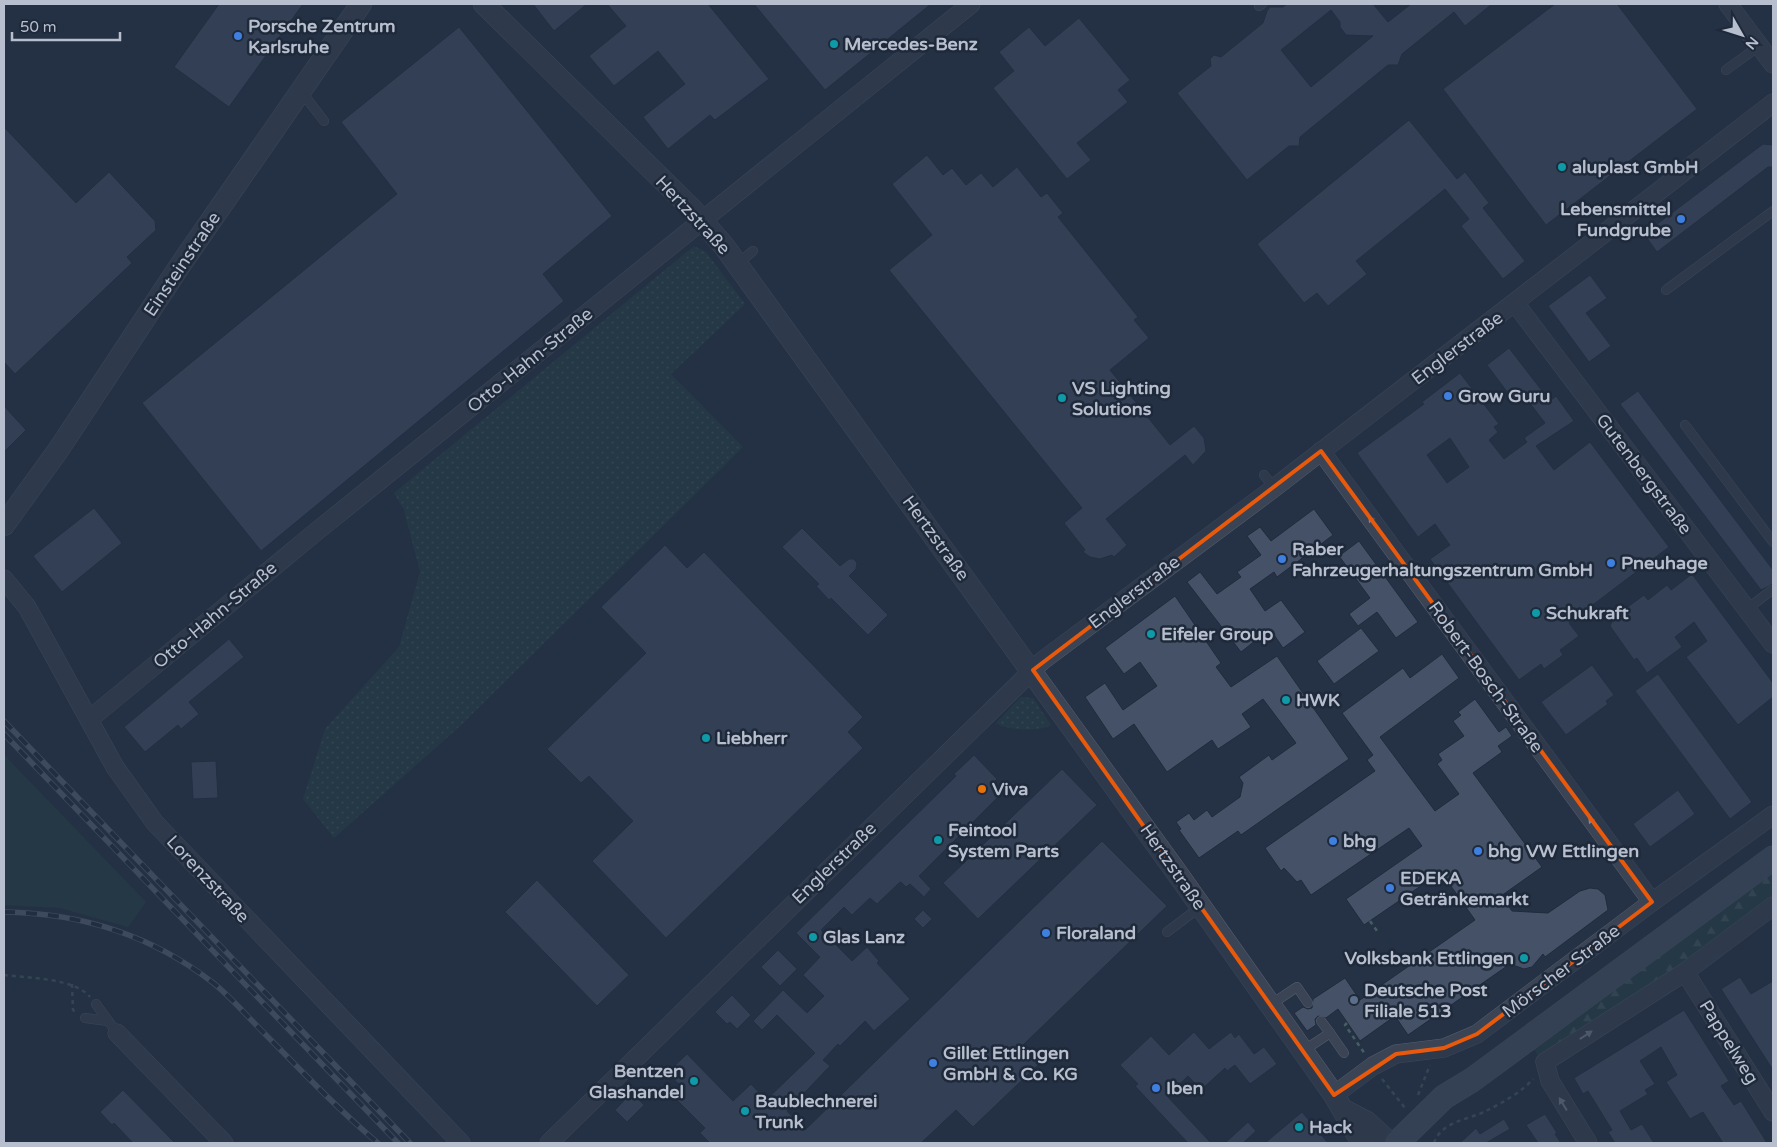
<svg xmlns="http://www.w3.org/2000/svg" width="1777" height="1147" font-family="'Varela Round',sans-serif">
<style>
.grass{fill:url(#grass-dots)}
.forest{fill:url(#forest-firs)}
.green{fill:#274146}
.building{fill:#445167;stroke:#202b3c;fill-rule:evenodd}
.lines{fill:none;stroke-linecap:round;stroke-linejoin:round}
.service-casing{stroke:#555f6e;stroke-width:10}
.minor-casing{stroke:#555f6e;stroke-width:19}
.tertiary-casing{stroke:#555f6e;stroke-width:22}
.secondary-casing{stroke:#555f6e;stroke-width:25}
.path{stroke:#455e62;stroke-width:2.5;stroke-dasharray:4 4;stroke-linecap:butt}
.service{stroke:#3a4454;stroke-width:9}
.minor{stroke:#3a4454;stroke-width:18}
.tertiary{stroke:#3a4454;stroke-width:21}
.secondary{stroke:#475267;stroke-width:24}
.rail-casing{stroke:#5b687b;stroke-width:5.5}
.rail{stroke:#1e293a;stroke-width:4;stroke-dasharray:11;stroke-linecap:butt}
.oneway{fill:#7f8897}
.marked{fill:none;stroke:#e8590c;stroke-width:4;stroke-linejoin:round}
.shop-dot{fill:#3f7fe0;stroke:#1e293a;stroke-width:2}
.culture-dot{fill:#0f9aa8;stroke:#1e293a;stroke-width:2}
.food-dot{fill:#e8710a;stroke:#1e293a;stroke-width:2}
.service-dot{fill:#5c6f8a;stroke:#1e293a;stroke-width:2}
.labels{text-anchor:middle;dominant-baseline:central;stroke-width:5;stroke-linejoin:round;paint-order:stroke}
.poi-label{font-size:18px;font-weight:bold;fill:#b7bfce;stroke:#1e293a;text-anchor:start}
.street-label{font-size:18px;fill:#b7bfce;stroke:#1e293a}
</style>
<defs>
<pattern id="grass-dots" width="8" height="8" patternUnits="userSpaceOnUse" patternTransform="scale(1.25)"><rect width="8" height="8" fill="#274146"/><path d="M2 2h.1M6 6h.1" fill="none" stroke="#445b60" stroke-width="1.8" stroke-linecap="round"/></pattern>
<pattern id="forest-firs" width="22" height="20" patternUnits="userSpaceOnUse" patternTransform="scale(1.25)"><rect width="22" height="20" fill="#274146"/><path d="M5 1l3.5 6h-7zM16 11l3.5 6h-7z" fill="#445b60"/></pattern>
</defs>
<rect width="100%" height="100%" fill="#253245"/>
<!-- grass -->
<g class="grass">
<polygon points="694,246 706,252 745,304 671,374 743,447 459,727 334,838 303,799 325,729 399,647 420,572 404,510 394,493"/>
<path d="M1021,697L1033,698L1051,725C1041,732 1006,730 996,723Z"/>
</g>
<!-- forest -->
<polygon class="forest" points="1773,867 1773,896 1674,970 1539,1057 1532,1046"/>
<!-- green -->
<polygon class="green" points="4,755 146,902 128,927 60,908 4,905"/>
<!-- building -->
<g class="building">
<polygon points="219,4 303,4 229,107 174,67"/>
<polygon points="533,4 587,4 554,31"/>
<polygon points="607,4 708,4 769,79 715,120 710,115 668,149 643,117 685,84 658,51 614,86 589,56 626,26"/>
<polygon points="754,4 931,4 825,90"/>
<path d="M1287,4H1373L1388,22L1411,4H1492L1465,26L1454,12L1402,54L1398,65H1388L1300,137L1299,146H1289L1247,180L1177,93L1211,66L1210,59L1214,55L1221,57L1263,23L1267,11L1270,7H1283ZM1331,10L1340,22V27L1346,35L1373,36L1311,87L1281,50Z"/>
<polygon points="1555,4 1617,4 1697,109 1546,225 1443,89"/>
<polygon points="1079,18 1130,80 1118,90 1128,102 1077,143 1091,160 1067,179 993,88 1014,71 999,52 1029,27 1045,46"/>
<polygon points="459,27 612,216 543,274 564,301 261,551 142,403 397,194 341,122"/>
<polygon points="1409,120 1457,179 1465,172 1489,203 1483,208 1525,261 1503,279 1461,226 1469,219 1445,189 1356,261 1367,274 1328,306 1317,293 1304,303 1257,244"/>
<polygon points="4,127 76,203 109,172 155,221 156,230 127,257 132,263 15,374 4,362"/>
<polygon points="1763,144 1773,145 1773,167 1768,167 1657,252 1644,234"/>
<polygon points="927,155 943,175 952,168 966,185 981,173 993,187 1017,167 1041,197 1047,193 1063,213 1058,217 1138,317 1134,320 1149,338 1110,370 1170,445 1194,426 1204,438 1206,451 1193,465 1185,455 1106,519 1127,545 1114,557 1112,555 1100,559 1090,557 1083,552 1085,550 1064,523 1082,508 889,270 932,235 892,184"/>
<polygon points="1590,275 1607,298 1586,313 1611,346 1589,362 1548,306"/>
<path d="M1509,348L1550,401L1556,396L1574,421L1536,446L1554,470L1590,442L1669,547L1569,623L1579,636L1560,650L1563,655L1544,669L1541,664L1519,680L1430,559L1450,545L1435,524L1418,537L1357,453L1424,404L1422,402L1460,373L1499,424L1494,427L1498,432L1489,440L1504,459L1527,442L1524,438L1545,423L1526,398L1517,405L1487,365ZM1450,438L1469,467L1447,483L1427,455Z"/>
<polygon points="1638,391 1773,570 1773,584 1761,590 1620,404"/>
<polygon points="4,406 26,430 4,452"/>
<polygon points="94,508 122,543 62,592 33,556"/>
<polygon points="1314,509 1333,535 1277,577 1274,572 1250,589 1265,611 1281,600 1305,632 1283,648 1270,629 1241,652 1187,582 1200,572 1217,594 1241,577 1237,572 1261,555 1247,536 1260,527 1271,541"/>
<polygon points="802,528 840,566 849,559 854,559 857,563 856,569 849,576 888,615 868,635 831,598 829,600 816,586 819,584 782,547"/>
<polygon points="1359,541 1418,622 1396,638 1377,612 1358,626 1349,614 1370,598 1339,556"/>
<polygon points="665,545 687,568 704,552 863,717 848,732 863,748 666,938 592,861 633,821 589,776 581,783 547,749 646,653 601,607"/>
<polygon points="1692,574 1773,683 1773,697 1738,725 1686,657 1707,641 1694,622 1675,637 1682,647 1647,673 1637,658 1634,660 1610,626 1614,617 1644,595 1648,600 1667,585 1671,590"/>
<polygon points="1175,596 1221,663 1216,667 1231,687 1277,656 1349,759 1241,835 1238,831 1199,858 1179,830 1181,829 1176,822 1189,813 1194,820 1207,810 1212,817 1240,797 1243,783 1239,777 1269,755 1272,760 1296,743 1263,699 1242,714 1251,727 1218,749 1212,740 1167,772 1134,724 1113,739 1085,697 1105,683 1123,710 1157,686 1140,662 1124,674 1105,648"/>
<polygon points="1361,628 1379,651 1334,684 1317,661"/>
<polygon points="229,639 244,657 189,702 199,714 181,729 178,725 145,752 124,727"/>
<polygon points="1442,654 1459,678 1380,737 1435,811 1459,794 1437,764 1442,760 1438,754 1464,736 1453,721 1461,715 1458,712 1475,699 1499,732 1506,727 1512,736 1498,746 1502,752 1473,773 1542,867 1501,896 1512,911 1548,913 1580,891 1590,888 1598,889 1605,895 1608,910 1545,957 1543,954 1532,967 1524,969 1510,964 1408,1035 1395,1016 1360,1041 1338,1009 1326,1018 1318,1016 1315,1019 1316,1025 1307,1031 1294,1013 1303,1007 1308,1009 1312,1008 1313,999 1345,978 1360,1000 1475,920 1441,872 1364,925 1346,899 1422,846 1409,828 1311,895 1301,880 1297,882 1284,868 1281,871 1265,848 1375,771 1367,760 1373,755 1342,713 1403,668 1410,678"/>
<polygon points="1592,665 1614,695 1606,701 1608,704 1566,735 1541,702"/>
<polygon points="1658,674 1752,802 1730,819 1635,691"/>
<polygon points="974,755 997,779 993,783 1002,793 919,876 931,889 924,897 910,884 906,887 901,882 899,883 877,904 870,898 852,915 844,907 821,930 852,961 867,947 879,961 877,963 910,999 874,1031 865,1021 840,1046 838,1044 823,1060 830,1066 787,1111 805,1130 1102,841 1167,906 1022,1046 1039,1064 973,1127 956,1110 921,1143 710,1143 700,1133 705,1128 674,1097 683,1088 667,1073 687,1054 733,1101 751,1084 766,1100 815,1053 777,1015 762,1030 753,1021 783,990 807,1013 824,996 803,975 820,957 796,933 956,776 954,774"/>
<polygon points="216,761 218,798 193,799 191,762"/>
<polygon points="1062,769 1097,805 978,919 943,883"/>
<polygon points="1678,790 1695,814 1650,847 1633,824"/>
<polygon points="537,880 629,975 597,1006 505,912"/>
<polygon points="923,910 932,919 923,928 914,919"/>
<polygon points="778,950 797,969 780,986 761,967"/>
<polygon points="1740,977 1751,994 1773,981 1773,1070 1721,989"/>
<polygon points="732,995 751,1015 737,1029 730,1022 727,1024 715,1012"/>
<polygon points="1684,1010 1729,1081 1721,1086 1734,1105 1741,1101 1767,1143 1723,1143 1703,1112 1690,1119 1666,1082 1677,1075 1661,1047 1640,1061 1655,1084 1645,1090 1648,1094 1620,1111 1631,1130 1642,1124 1654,1143 1615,1143 1608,1132 1612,1130 1588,1091 1583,1094 1574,1078"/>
<polygon points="1194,1032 1209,1049 1231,1032 1235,1038 1239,1034 1254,1054 1264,1047 1277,1064 1250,1084 1235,1065 1227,1071 1225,1068 1201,1090 1188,1076 1167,1096 1211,1143 1188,1143 1135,1086 1138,1084 1120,1065 1151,1036 1169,1055"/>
<polygon points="123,1090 175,1143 133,1143 114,1123 112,1125 100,1112"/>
<polygon points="632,1092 644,1105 627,1122 615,1110"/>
<polygon points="1302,1112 1328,1143 1265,1143"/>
<polygon points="1545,1114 1557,1133 1555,1134 1561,1143 1538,1143 1526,1125"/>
<polygon points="1504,1119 1510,1129 1486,1143 1460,1143 1476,1128 1480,1134"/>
<polygon points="1248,1122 1256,1131 1243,1143 1225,1143"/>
</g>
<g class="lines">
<!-- service casing -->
<g class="service-casing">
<g id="service">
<polyline points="1259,6 1262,4"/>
<polyline points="1726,70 1759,46"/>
<polyline points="301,91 324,121"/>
<polyline points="737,264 753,251"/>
<polyline points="1666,290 1773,211"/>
<polyline points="1685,425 1773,542"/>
<polyline points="1264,475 1274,488"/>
<polyline points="1747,609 1772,590"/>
<polyline points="1167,932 1200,907"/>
<polyline points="96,1004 117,1033"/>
<polyline points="1270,1005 1297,987 1308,1003"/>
<polyline points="85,1018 108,1021"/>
<polyline points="1330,1033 1344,1053"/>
<polyline points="1303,1051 1330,1033 1321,1021"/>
</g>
</g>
<!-- minor casing -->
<g class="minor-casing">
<g id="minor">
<polyline points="1728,4 1773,64"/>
<polyline points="1515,303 1773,644"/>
<polyline points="1321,451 1652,902"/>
<polyline points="4,579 27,607 115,767 155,823 461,1143"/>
<polyline points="91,718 317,531 971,4"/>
<polyline points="1685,972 1773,1112"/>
<polyline points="117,1033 224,1143"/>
<polyline points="1334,1095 1373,1066 1396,1054 1444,1048 1477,1034 1652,902 1773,815"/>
<polyline points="549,1143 1042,661 1274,488 1773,103"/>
<polyline points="1588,1143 1550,1081 1545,1062 1685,972 1773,906"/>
</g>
</g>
<!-- tertiary casing -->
<g class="tertiary-casing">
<g id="tertiary">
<polyline points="484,4 691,208 724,246 1177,873 1334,1095 1362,1143"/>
<polyline points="4,525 59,449 181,264 361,4"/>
<polyline points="1344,1110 1367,1122 1390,1143"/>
</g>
</g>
<!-- secondary casing -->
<g class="secondary-casing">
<polyline id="secondary" points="1397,1143 1444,1097 1472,1080 1773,858"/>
</g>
<!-- path -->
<g class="path">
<polyline points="1370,921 1377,931"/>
<path d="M4,975C28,978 74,978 90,997"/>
<polyline points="72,984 73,1010 77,1013"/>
<polyline points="1347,1023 1345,1025 1365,1054"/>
<polyline points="1382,1079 1405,1108"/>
<polyline points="1418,1095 1430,1065"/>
<path d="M1434,1143C1442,1120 1470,1120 1488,1110C1502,1103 1523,1091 1533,1079"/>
</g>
<!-- service -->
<use href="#service" class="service"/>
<!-- minor -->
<use href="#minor" class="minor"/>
<!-- tertiary -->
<use href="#tertiary" class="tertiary"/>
<!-- secondary -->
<use href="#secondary" class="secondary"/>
<!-- rail casing -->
<g class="rail-casing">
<g id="rail">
<polyline points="4,721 410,1143"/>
<polyline points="4,734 398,1143"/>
<path d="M4,912C80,913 151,935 212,982C230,996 245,1014 261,1030C299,1068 336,1108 378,1143"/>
</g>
</g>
<!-- rail -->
<use href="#rail" class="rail"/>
</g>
<!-- one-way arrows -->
<defs><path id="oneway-solid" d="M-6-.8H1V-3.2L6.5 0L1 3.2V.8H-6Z" transform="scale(1.25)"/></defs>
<g class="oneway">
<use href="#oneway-solid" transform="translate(1373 522) rotate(-126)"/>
<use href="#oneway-solid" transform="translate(1593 823) rotate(-126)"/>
<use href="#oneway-solid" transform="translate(1586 1035) rotate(-33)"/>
<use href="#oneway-solid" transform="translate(1563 1104) rotate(-121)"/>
</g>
<!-- marked area -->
<path d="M0 0H1777V1147H0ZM1321,451L1652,902L1477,1034L1444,1048L1396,1054L1334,1095L1033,670Z" fill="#253245" fill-opacity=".55" fill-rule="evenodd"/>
<path class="marked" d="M1321,451L1652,902L1477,1034L1444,1048L1396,1054L1334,1095L1033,670Z"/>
<!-- markers -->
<g class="shop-dot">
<circle cx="238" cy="36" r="5"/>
<circle cx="1681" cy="219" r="5"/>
<circle cx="1448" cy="396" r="5"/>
<circle cx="1282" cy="559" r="5"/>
<circle cx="1611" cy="563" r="5"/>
<circle cx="1333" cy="841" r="5"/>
<circle cx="1478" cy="851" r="5"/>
<circle cx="1390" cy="888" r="5"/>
<circle cx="1046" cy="933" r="5"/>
<circle cx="933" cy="1063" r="5"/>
<circle cx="1156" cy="1088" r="5"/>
</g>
<g class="culture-dot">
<circle cx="834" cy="44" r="5"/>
<circle cx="1562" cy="167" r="5"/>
<circle cx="1062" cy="398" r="5"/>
<circle cx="1536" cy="613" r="5"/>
<circle cx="1151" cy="634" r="5"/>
<circle cx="1286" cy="700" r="5"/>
<circle cx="706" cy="738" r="5"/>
<circle cx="938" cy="840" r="5"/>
<circle cx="813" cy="937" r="5"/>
<circle cx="1524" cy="958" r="5"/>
<circle cx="694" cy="1081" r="5"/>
<circle cx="745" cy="1111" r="5"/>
<circle cx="1299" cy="1127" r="5"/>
</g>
<circle class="food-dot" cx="982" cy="789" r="5"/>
<circle class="service-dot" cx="1354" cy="1000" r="5"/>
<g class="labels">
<!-- poi labels -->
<g class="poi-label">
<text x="248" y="26">Porsche Zentrum<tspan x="248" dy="21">Karlsruhe</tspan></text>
<text x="844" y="44">Mercedes-Benz</text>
<text x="1572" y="167">aluplast GmbH</text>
<text x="1671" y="209" text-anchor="end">Lebensmittel<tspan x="1671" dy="21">Fundgrube</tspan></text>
<text x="1072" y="388">VS Lighting<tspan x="1072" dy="21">Solutions</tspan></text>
<text x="1458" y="396">Grow Guru</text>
<text x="1292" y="549">Raber<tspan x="1292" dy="21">Fahrzeugerhaltungszentrum GmbH</tspan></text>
<text x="1621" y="563">Pneuhage</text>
<text x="1546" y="613">Schukraft</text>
<text x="1161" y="634">Eifeler Group</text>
<text x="1296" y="700">HWK</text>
<text x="716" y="738">Liebherr</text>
<text x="992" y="789">Viva</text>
<text x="948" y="830">Feintool<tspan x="948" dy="21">System Parts</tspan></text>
<text x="1343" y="841">bhg</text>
<text x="1488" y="851">bhg VW Ettlingen</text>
<text x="1400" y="878">EDEKA<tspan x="1400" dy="21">Getränkemarkt</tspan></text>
<text x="1056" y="933">Floraland</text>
<text x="823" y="937">Glas Lanz</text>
<text x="1514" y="958" text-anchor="end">Volksbank Ettlingen</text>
<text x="1364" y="990">Deutsche Post<tspan x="1364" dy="21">Filiale 513</tspan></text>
<text x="943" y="1053">Gillet Ettlingen<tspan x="943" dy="21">GmbH &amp; Co. KG</tspan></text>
<text x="684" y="1071" text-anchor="end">Bentzen<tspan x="684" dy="21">Glashandel</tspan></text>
<text x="1166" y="1088">Iben</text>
<text x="755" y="1101">Baublechnerei<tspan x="755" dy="21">Trunk</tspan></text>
<text x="1309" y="1127">Hack</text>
</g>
<!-- street labels -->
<g class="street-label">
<text transform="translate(693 215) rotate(47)">Hertzstraße</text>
<text transform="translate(182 264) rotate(-56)">Einsteinstraße</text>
<text transform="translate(1457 348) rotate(-37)">Englerstraße</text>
<text transform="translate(530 360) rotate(-39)">Otto-Hahn-Straße</text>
<text transform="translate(1644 474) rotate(53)">Gutenbergstraße</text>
<text transform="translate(936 538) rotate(54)">Hertzstraße</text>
<text transform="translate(1134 592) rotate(-37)">Englerstraße</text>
<text transform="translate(215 615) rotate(-40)">Otto-Hahn-Straße</text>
<text transform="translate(1486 677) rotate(54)">Robert-Bosch-Straße</text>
<text transform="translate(834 863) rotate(-44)">Englerstraße</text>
<text transform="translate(1173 867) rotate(55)">Hertzstraße</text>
<text transform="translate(208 879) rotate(47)">Lorenzstraße</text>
<text transform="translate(1561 971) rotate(-37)">Mörscher Straße</text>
<text transform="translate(1729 1042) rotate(58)">Pappelweg</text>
</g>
</g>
<!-- border -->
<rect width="1777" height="1147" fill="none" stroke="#b7bfce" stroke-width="10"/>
<!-- north arrow -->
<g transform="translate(1742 35) rotate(129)" stroke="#1e293a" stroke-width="4" paint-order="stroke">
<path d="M0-4L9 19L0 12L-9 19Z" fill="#b7bfce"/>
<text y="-8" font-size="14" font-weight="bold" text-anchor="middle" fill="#b7bfce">N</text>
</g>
<!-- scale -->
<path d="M12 32v8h108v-8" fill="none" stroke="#b7bfce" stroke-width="2.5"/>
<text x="20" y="32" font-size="15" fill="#b7bfce" stroke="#1e293a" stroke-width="4" paint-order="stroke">50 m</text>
</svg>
